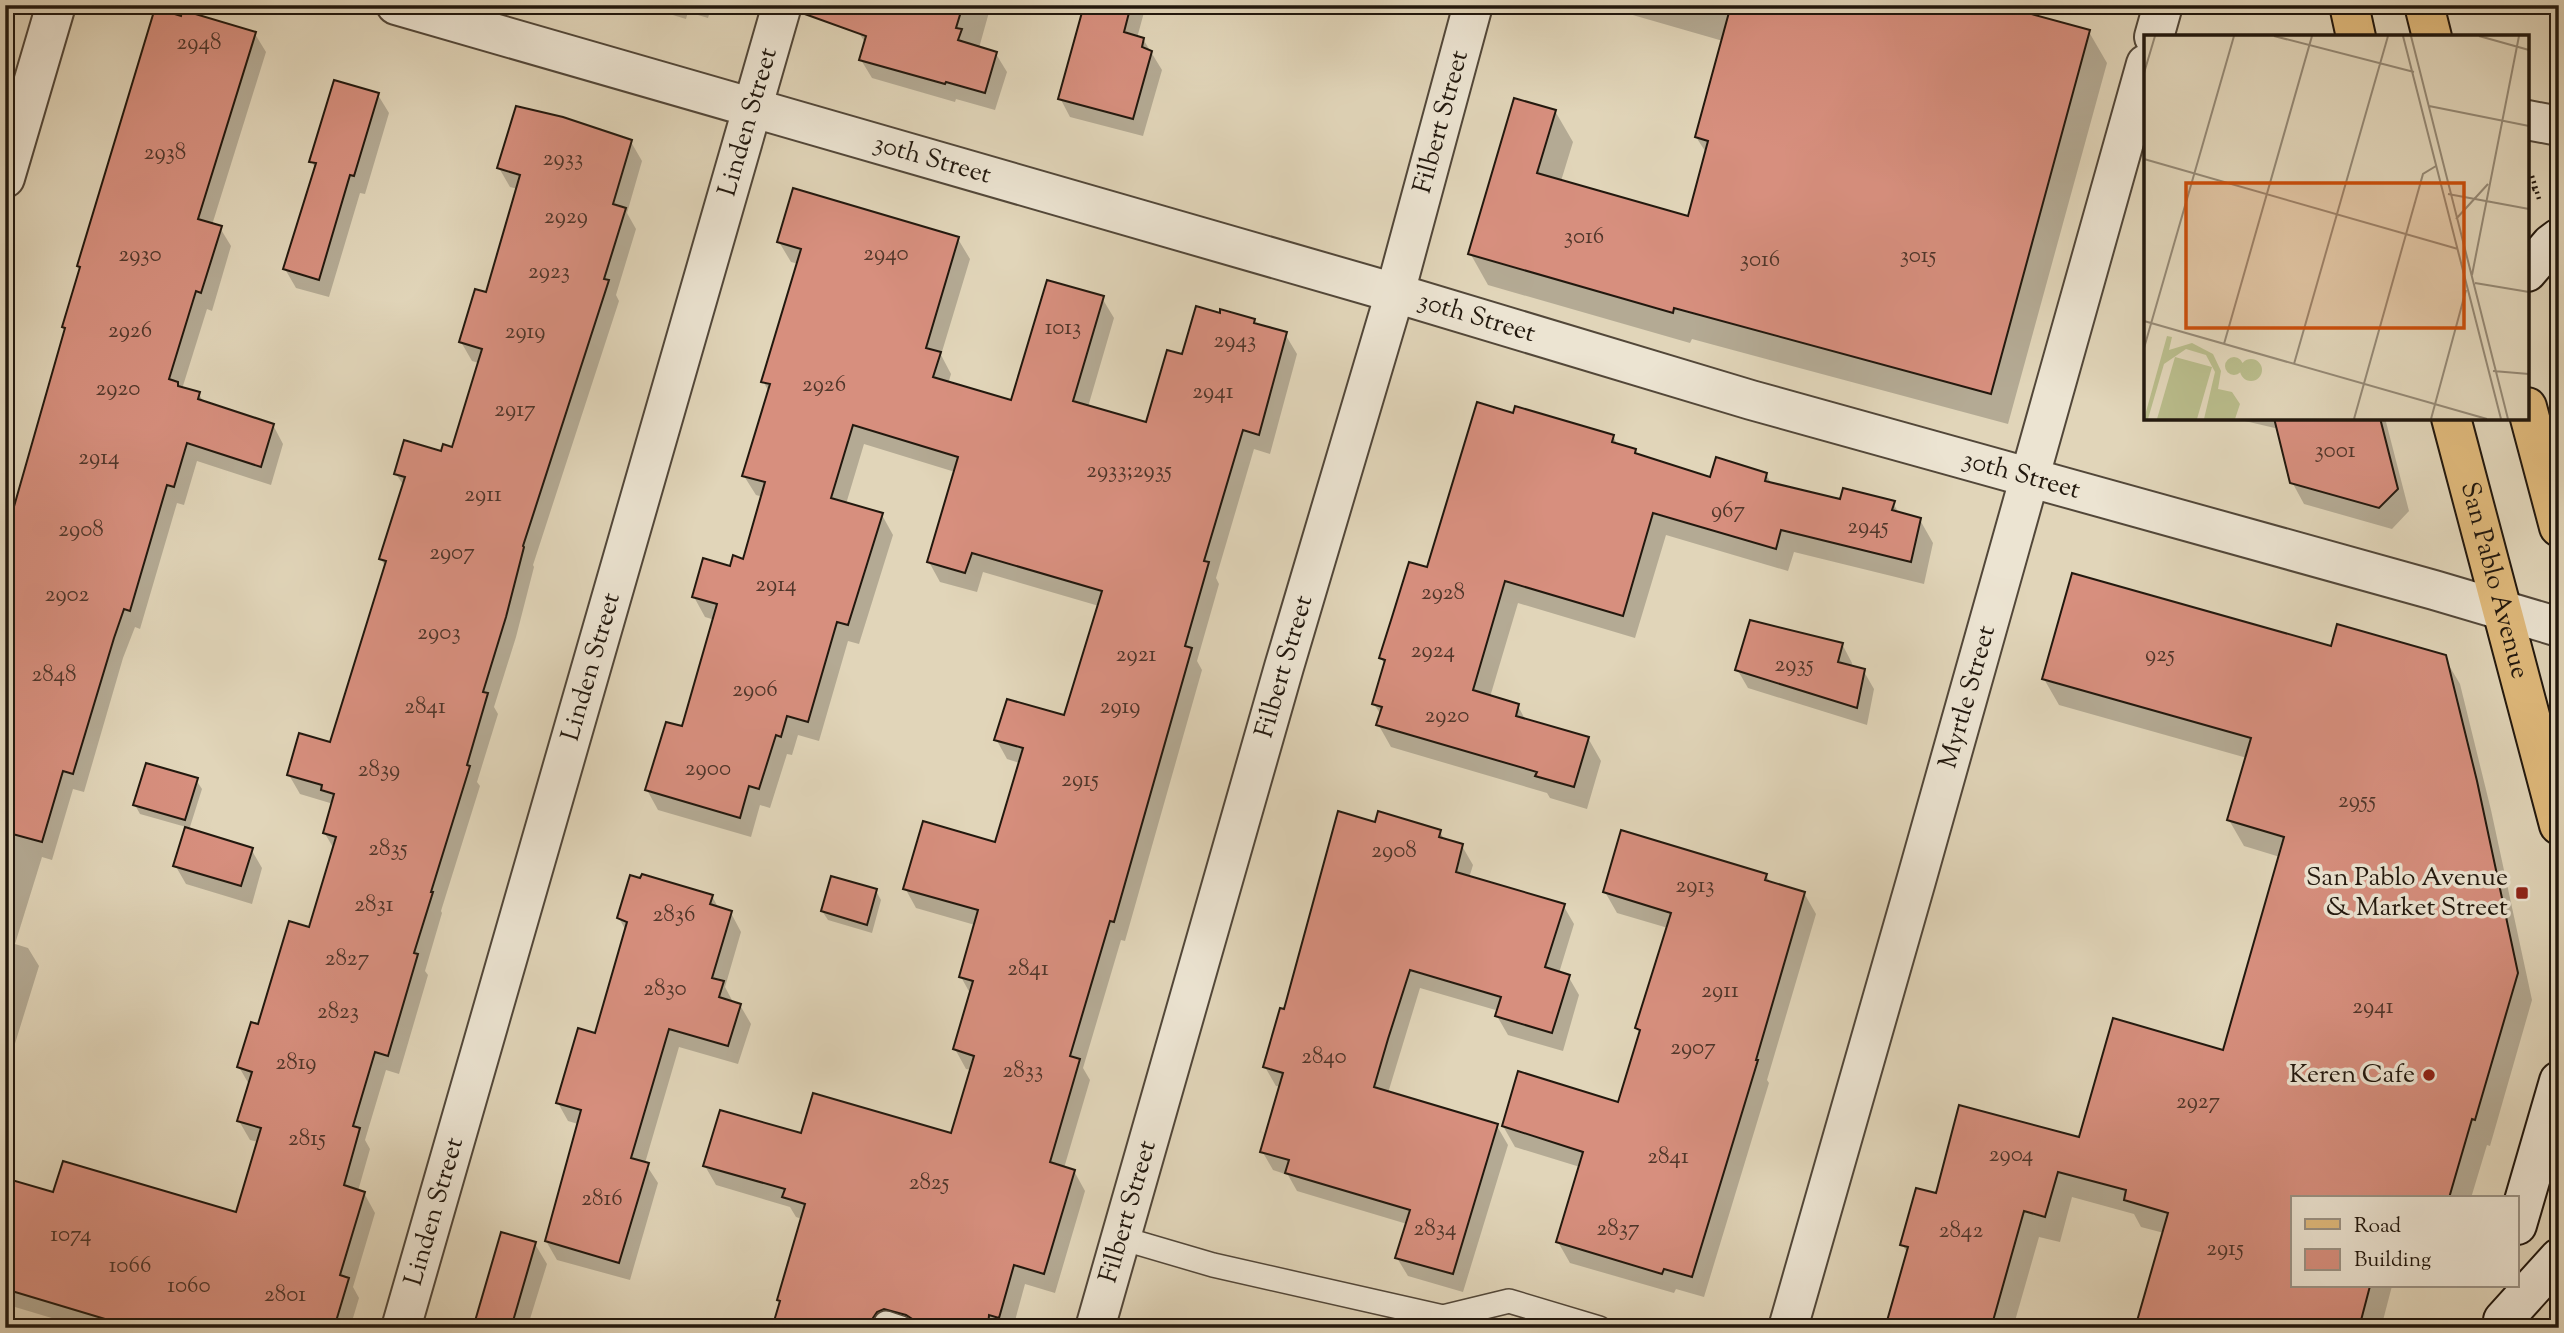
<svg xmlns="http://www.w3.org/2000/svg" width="2564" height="1333" font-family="'Sorts Mill Goudy',serif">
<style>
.shadow{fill:#0003}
.building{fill:#d78f7e;stroke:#22180e;stroke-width:2}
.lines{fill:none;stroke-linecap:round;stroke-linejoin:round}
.lane-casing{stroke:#524739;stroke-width:26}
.street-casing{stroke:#524739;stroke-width:42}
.secondary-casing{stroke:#22180e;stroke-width:42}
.primary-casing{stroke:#22180e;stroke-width:42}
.path{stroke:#22180e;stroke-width:4.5;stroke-dasharray:2 3.5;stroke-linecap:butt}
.lane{stroke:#ece4d2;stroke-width:23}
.street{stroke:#ece4d2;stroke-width:38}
.secondary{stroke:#ece4d2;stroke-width:38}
.primary{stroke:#e0ba7c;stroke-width:38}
.poi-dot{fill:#8f2418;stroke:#ece4d2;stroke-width:2.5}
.labels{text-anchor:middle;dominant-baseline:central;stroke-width:7;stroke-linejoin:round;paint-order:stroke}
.number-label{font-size:23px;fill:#4f362a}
.street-label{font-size:26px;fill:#22180e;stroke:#ece4d2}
.poi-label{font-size:26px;fill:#22180e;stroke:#ece4d2;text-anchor:end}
.inset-road{fill:none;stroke:#958975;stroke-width:2}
.view{fill:#ca4f0c;fill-opacity:0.15;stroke:#ca4f0c;stroke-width:3.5}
.inset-edge{fill:none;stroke:#22180e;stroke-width:3.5}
</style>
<rect width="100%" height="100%" fill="#e1d5b9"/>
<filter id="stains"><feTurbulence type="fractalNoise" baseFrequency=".00286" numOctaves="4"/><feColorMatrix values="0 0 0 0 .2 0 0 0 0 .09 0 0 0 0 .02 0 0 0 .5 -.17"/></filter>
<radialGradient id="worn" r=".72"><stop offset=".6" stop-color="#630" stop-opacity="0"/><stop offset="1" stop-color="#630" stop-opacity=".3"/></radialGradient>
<!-- shadow -->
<g class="shadow">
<polygon points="640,5 712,5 708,18 688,12 686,19"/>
<polygon points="865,5 991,5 979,48 996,54 1007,72 995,110 956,99 955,102 872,78 861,60 866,44 859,33"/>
<polygon points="1086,5 1146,5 1137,38 1143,39 1162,70 1143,136 1070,117 1060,98"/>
<polygon points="1598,5 1992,5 2089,32 2107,63 2008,424 1692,339 1690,343 1488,285 1470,253 1555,111 1573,142 1561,181 1689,219 1707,154 1696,137 1723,41"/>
<polygon points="2533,5 2559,5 2559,15 2536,11"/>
<polygon points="255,34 266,52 212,225 220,228 231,246 212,311 207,309 182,389 199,394 204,403 273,425 283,444 271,485 197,461 184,505 177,503 140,629 135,627 123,658 84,792 73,789 52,860 42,857 15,944 28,948 39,966 5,1076 5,543 81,270 79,266"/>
<polygon points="378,95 389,113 365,194 360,193 329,297 296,288 285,269 316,169 311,161"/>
<polygon points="631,142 642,161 627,213 636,229 616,295 619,301 533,565 534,567 516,637 494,707 498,714 477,782 480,786 441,911 442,913 425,971 428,975 399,1074 386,1070 365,1140 370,1149 358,1191 364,1193 375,1213 353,1287 359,1298 350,1328 85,1328 5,1304 5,1180 54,1195 237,1214 258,1142 250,1140 239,1121 250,1086 239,1067 310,929 334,849 324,832 332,807 330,803 300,794 289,775 331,744 386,568 381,559 404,486 396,474 453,449 479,363 472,361 461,342 487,294 518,189 510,187 499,168"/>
<polygon points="958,239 970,259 941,355 951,374 948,384 1012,402 1102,298 1114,318 1088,407 1147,424 1183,356 1254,321 1256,326 1285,334 1297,354 1270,454 1254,449 1216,578 1219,584 1197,661 1202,670 1125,941 1121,940 1083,1068 1090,1080 1064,1168 1074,1171 1085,1191 1055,1293 1025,1284 1013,1328 772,1328 802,1219 796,1217 790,1207 716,1185 705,1166 802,1136 952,1136 971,1070 966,1069 955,1049 971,995 961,977 975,925 916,908 905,888 996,844 1020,763 1007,759 996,739 1065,717 1099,606 983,572 977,592 940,582 929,562 955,472 864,444 846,504 882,515 893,535 859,644 848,641 819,741 798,735 792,755 787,754 770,808 760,805 751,837 658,810 647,790 683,729 715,620 705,617 694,597 731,568 744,561 763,497 756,495 744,476 769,392 763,381 799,264 791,262 779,242"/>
<polygon points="1514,415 1613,436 1618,446 1635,451 1638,456 1711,479 1766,474 1772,485 1841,502 1893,503 1900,515 1920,520 1933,543 1924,584 1794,552 1788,571 1666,535 1635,638 1518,603 1490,697 1518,706 1526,721 1588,738 1601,761 1587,809 1550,798 1547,793 1391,747 1378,724 1381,715 1374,704 1385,665 1381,658"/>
<polygon points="2232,418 2385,418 2409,511 2392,529 2304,504 2292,482 2279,429"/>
<polygon points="1842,644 1852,663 1851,667 1863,670 1874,689 1867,725 1748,688 1737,669"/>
<polygon points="2332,648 2444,657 2460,684 2491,810 2532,1000 2490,1146 2487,1145 2471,1198 2293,1198 2293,1286 2392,1286 2381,1328 2137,1328 2164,1233 2141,1227 2134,1214 2072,1197 2060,1242 2039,1237 2013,1328 1887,1328 1908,1254 1902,1244 1937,1195 2080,1139 2224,1052 2280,857 2244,846 2229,820 2247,758 2059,705 2044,679"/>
<polygon points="196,780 202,789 189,830 251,849 262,868 252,904 186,884 175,865 186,827 140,814 135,805"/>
<polygon points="1377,824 1440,832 1445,841 1462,846 1473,865 1469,878 1563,905 1574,924 1559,973 1568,976 1579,995 1563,1051 1508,1035 1497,1016 1499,1011 1420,988 1388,1093 1497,1126 1508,1145 1463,1292 1408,1276 1397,1258 1407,1224 1297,1191 1288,1175 1273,1170 1262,1151 1281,1087 1276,1086 1265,1067 1285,1011"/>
<polygon points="1766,875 1771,884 1804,893 1816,914 1767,1080 1769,1083 1704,1297 1676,1289 1674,1293 1570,1263 1558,1242 1580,1167 1515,1147 1503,1126 1619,1104 1641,1034 1637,1028 1668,928 1617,913 1605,892"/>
<polygon points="876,891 881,900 872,933 828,920 822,911"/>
<polygon points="712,896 719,909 731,913 741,932 725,987 733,1002 740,1005 751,1024 738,1064 679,1047 645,1163 658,1183 630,1280 557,1260 546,1241 578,1124 568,1121 558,1103 596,1035 626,931 619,918"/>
<polygon points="535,1244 547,1264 530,1319 535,1328 475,1328"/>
</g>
<!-- building -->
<g class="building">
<polygon points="803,5 963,5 956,28 962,29 958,40 997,52 985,93 946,82 945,84 859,60 866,36 802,13"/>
<polygon points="1084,5 1131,5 1124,32 1144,38 1142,47 1152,51 1133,119 1058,99"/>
<polygon points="1731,5 1998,5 2090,30 1991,394 1674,308 1673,313 1468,254 1514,98 1556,110 1537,173 1688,216 1708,141 1695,137"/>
<polygon points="155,8 181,16 182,10 256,32 198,219 222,226 201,293 196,291 169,379 178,382 178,386 200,392 198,399 274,424 261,467 187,443 174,487 167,485 130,611 124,609 114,638 73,774 63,771 42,842 5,832 5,538 65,328 62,327 80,267 77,266"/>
<polygon points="334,80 379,93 354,176 350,175 319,280 283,269 316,163 309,162"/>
<polygon points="516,106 563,117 632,140 613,204 626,208 604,279 609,280 523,546 524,547 506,617 483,692 488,693 467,765 470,766 431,892 433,892 414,953 418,954 388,1056 375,1052 353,1126 360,1128 344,1185 365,1192 340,1275 349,1278 334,1328 135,1328 5,1289 5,1178 53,1192 63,1161 236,1212 261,1128 237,1121 252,1072 237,1067 251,1022 258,1024 289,921 309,927 336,837 323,833 334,794 321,790 322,785 287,775 299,733 330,742 386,561 379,559 405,477 394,474 404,440 441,451 443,444 452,447 482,349 459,342 475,289 486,292 520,175 497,168"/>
<polygon points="793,188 959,237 926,348 941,352 933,377 1011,400 1047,280 1104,296 1073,401 1146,422 1167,350 1182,354 1196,306 1220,313 1220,309 1255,319 1254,323 1287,332 1259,435 1243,430 1204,561 1209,562 1185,646 1192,648 1114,922 1110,921 1070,1056 1080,1059 1050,1162 1075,1170 1044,1274 1014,1265 999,1318 989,1315 988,1328 915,1328 912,1319 906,1315 884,1309 877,1312 873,1318 873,1328 772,1328 780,1301 777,1300 805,1204 782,1197 785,1189 703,1166 720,1110 801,1133 813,1093 951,1133 974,1056 953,1049 973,981 959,977 978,910 903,889 923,821 995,842 1023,748 994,740 1007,699 1064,715 1102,591 972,553 965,573 927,562 958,457 853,425 831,498 883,513 848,625 837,622 808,722 787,716 781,737 776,735 759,789 749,786 740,818 645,790 666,722 682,726 717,604 692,597 703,558 730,566 733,555 743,559 765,482 742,476 770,384 761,382 801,249 777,242"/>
<polygon points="1477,402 1513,413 1515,406 1614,435 1612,442 1636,449 1635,453 1710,477 1716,457 1767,473 1765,481 1840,499 1843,488 1895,501 1892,510 1921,518 1911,562 1781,530 1776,549 1653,513 1623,616 1505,581 1473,690 1519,704 1516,716 1589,737 1574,787 1535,776 1537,772 1376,725 1382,707 1372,704 1385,660 1379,658 1392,617 1409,562 1427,567"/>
<polygon points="2274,418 2380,418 2398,489 2379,508 2290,483"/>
<polygon points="2072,573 2331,646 2337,624 2446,655 2477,781 2518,973 2475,1120 2472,1119 2449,1198 2293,1198 2293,1286 2370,1286 2359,1328 2135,1328 2168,1213 2124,1200 2126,1190 2058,1172 2045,1217 2024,1211 1991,1328 1885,1328 1908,1247 1900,1245 1916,1188 1936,1193 1959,1105 2079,1137 2113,1018 2223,1050 2284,837 2227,820 2251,738 2042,679"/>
<polygon points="1750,620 1843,643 1838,662 1865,669 1857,708 1735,670"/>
<polygon points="146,763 198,778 185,820 133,805"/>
<polygon points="1338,811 1375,822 1378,811 1441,830 1439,837 1463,844 1456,872 1565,904 1545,967 1570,975 1552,1033 1495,1016 1501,997 1410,970 1388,1039 1374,1087 1498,1124 1453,1274 1395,1258 1410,1210 1285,1173 1289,1160 1260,1152 1283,1073 1263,1067 1280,1008 1284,1009"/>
<polygon points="185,827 253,848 241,886 173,866"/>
<polygon points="1621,830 1767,874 1765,880 1805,892 1756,1060 1758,1060 1692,1277 1664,1269 1662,1274 1556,1242 1583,1152 1502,1126 1518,1071 1618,1102 1640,1030 1635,1028 1671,913 1603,892"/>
<polygon points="642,874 713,895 710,904 732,911 712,978 724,981 719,997 741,1004 728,1046 669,1029 631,1158 649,1163 619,1263 545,1241 581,1110 556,1103 578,1028 595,1033 627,922 617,918 630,875 640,878"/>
<polygon points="831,876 877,889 867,925 821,911"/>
<polygon points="501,1232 536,1242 511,1328 473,1328"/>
</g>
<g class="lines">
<!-- lane casing -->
<g class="lane-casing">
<g id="lane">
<polyline points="1121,1238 1213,1265 1443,1317 1509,1301 1599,1328"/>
<polyline points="886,1323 901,1328"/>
</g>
</g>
<!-- street casing -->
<g class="street-casing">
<g id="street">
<path id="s1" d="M396,5L1395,293L1751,400L2434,590L2559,627"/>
<polyline points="2154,37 2163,5"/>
<polyline points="2527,120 2559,126"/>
<polyline points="5,178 56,5"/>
<path id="s2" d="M401,1328L782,5"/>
<path id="s3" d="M1095,1328L1284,667L1395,293L1473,5"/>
<path id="s4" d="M1788,1328L1916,881L2146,64"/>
</g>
</g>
<!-- secondary casing -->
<g class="secondary-casing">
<g id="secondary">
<polyline points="2527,272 2551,244 2559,238"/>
<polyline points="2517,1225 2559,1081"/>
<polyline points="2503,1320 2559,1258"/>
</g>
</g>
<!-- primary casing -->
<g class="primary-casing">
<g id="primary">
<polyline points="2349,5 2356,37"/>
<polyline points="2424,5 2432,37"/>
<polyline points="2527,407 2559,527"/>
<path id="s5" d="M2451,418L2559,825"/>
</g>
</g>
<!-- path -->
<g class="path">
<polyline points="2532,176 2539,199"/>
<polyline points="2527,191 2536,188"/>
</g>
<!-- lane -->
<use href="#lane" class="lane"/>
<!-- street -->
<use href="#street" class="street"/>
<!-- secondary -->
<use href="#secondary" class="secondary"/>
<!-- primary -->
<use href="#primary" class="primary"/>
</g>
<!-- markers -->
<g class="poi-dot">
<rect x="2515" y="886" width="14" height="14" rx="3.5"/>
<circle cx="2429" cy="1075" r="7"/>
</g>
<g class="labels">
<!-- number labels -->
<g class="number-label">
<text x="199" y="43">2948</text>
<text x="165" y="153">2938</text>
<text x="563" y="159">2933</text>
<text x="566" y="217">2929</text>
<text x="1584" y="237">3016</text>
<text x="886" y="254">2940</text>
<text x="140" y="255">2930</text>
<text x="1918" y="256">3015</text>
<text x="1760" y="260">3016</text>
<text x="549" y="272">2923</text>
<text x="1063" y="328">1013</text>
<text x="130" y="331">2926</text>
<text x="525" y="332">2919</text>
<text x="1235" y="341">2943</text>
<text x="824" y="385">2926</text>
<text x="118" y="389">2920</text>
<text x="1213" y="392">2941</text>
<text x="515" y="410">2917</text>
<text x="2335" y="451">3001</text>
<text x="99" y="458">2914</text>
<text x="1129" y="471">2933;2935</text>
<text x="483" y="495">2911</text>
<text x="1728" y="511">967</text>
<text x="1868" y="527">2945</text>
<text x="81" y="530">2908</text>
<text x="452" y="553">2907</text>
<text x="776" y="585">2914</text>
<text x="1443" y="593">2928</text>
<text x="67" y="595">2902</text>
<text x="439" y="633">2903</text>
<text x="1433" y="651">2924</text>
<text x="1136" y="655">2921</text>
<text x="2160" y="655">925</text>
<text x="1794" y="665">2935</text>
<text x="54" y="675">2848</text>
<text x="755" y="690">2906</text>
<text x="425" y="707">2841</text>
<text x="1120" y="707">2919</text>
<text x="1447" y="716">2920</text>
<text x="708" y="769">2900</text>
<text x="379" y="770">2839</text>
<text x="1080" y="780">2915</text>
<text x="2357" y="801">2955</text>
<text x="388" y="849">2835</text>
<text x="1394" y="851">2908</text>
<text x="1695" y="886">2913</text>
<text x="374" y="905">2831</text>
<text x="674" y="915">2836</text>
<text x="347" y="959">2827</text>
<text x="1028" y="969">2841</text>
<text x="665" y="989">2830</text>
<text x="1720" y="991">2911</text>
<text x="2373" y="1007">2941</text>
<text x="338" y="1012">2823</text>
<text x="1693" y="1048">2907</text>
<text x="1324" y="1057">2840</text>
<text x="296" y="1063">2819</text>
<text x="1023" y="1071">2833</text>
<text x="2198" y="1102">2927</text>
<text x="307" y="1139">2815</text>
<text x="2011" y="1155">2904</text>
<text x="1668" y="1157">2841</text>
<text x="929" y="1183">2825</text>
<text x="602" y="1199">2816</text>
<text x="1435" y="1229">2834</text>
<text x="1618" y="1229">2837</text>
<text x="1961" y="1231">2842</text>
<text x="71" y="1235">1074</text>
<text x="2225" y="1249">2915</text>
<text x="130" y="1266">1066</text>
<text x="189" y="1286">1060</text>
<text x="285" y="1295">2801</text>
</g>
<!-- street labels -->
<g class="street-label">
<text stroke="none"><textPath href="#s2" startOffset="1255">Linden Street</textPath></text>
<text stroke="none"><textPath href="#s3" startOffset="1255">Filbert Street</textPath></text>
<text stroke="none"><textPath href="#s1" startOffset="558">30th Street</textPath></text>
<text stroke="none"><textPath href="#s1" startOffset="1125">30th Street</textPath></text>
<text stroke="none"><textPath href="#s1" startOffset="1692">30th Street</textPath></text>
<text stroke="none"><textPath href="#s5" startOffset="168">San Pablo Avenue</textPath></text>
<text stroke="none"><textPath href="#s2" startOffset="688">Linden Street</textPath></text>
<text stroke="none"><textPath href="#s3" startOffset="688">Filbert Street</textPath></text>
<text stroke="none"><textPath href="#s4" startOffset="656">Myrtle Street</textPath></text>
<text stroke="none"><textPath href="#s2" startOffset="121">Linden Street</textPath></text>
<text stroke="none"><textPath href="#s3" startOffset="121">Filbert Street</textPath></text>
</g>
<!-- poi labels -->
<g class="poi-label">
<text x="2508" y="878">San Pablo Avenue<tspan x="2508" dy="30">&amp; Market Street</tspan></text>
<text x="2415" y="1075">Keren Cafe</text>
</g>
</g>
<!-- overview -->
<g transform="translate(2144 35)">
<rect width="385" height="385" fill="#e1d5b9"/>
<path d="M23,301L28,302L25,315L48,308L69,319L77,336L74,354L88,357L96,369L91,384H60L71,337L62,320L42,314L20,329L4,384H0ZM31,322L68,332L53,384H13ZM81 331a9 9 0 1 1 18 0a9 9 0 1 1-18 0ZM96 335a11 11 0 1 1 22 0a11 11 0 1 1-22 0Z" fill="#b9bc8b"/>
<path class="inset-road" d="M130,1L270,37M259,1L357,384M267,1L364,384M335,1L385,15M0,38L11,1M285,71L385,91M0,124L314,214M304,159L385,174M312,184L344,149M328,240L375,1M331,248L385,257M0,286L343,384M80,309L168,1M0,313L90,1M150,329L244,1M349,336L385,339M210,384L279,139L292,131M287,384L322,255"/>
<path class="view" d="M42,148H320V293H42Z"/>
<rect width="385" height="385" class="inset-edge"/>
</g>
<!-- margin -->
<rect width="2564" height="1333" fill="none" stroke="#e1d5b9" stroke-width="28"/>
<rect x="7" y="7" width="2550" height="1319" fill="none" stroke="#22180e" stroke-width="3.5"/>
<rect x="14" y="14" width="2536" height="1305" fill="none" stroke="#22180e" stroke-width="2"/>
<!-- legend -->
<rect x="2291" y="1196" width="228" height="91" fill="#ece4d2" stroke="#9b9284" stroke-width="2"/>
<rect x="2305" y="1219" width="35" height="10" fill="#e0ba7c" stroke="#9b9284" stroke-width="2"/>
<text x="2354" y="1232" font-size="21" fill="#22180e">Road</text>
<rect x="2305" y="1249" width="35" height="21" fill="#d78f7e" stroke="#9b9284" stroke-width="2"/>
<text x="2354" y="1266" font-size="21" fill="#22180e">Building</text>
<rect width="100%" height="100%" filter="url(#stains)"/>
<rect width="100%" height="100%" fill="url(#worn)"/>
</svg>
